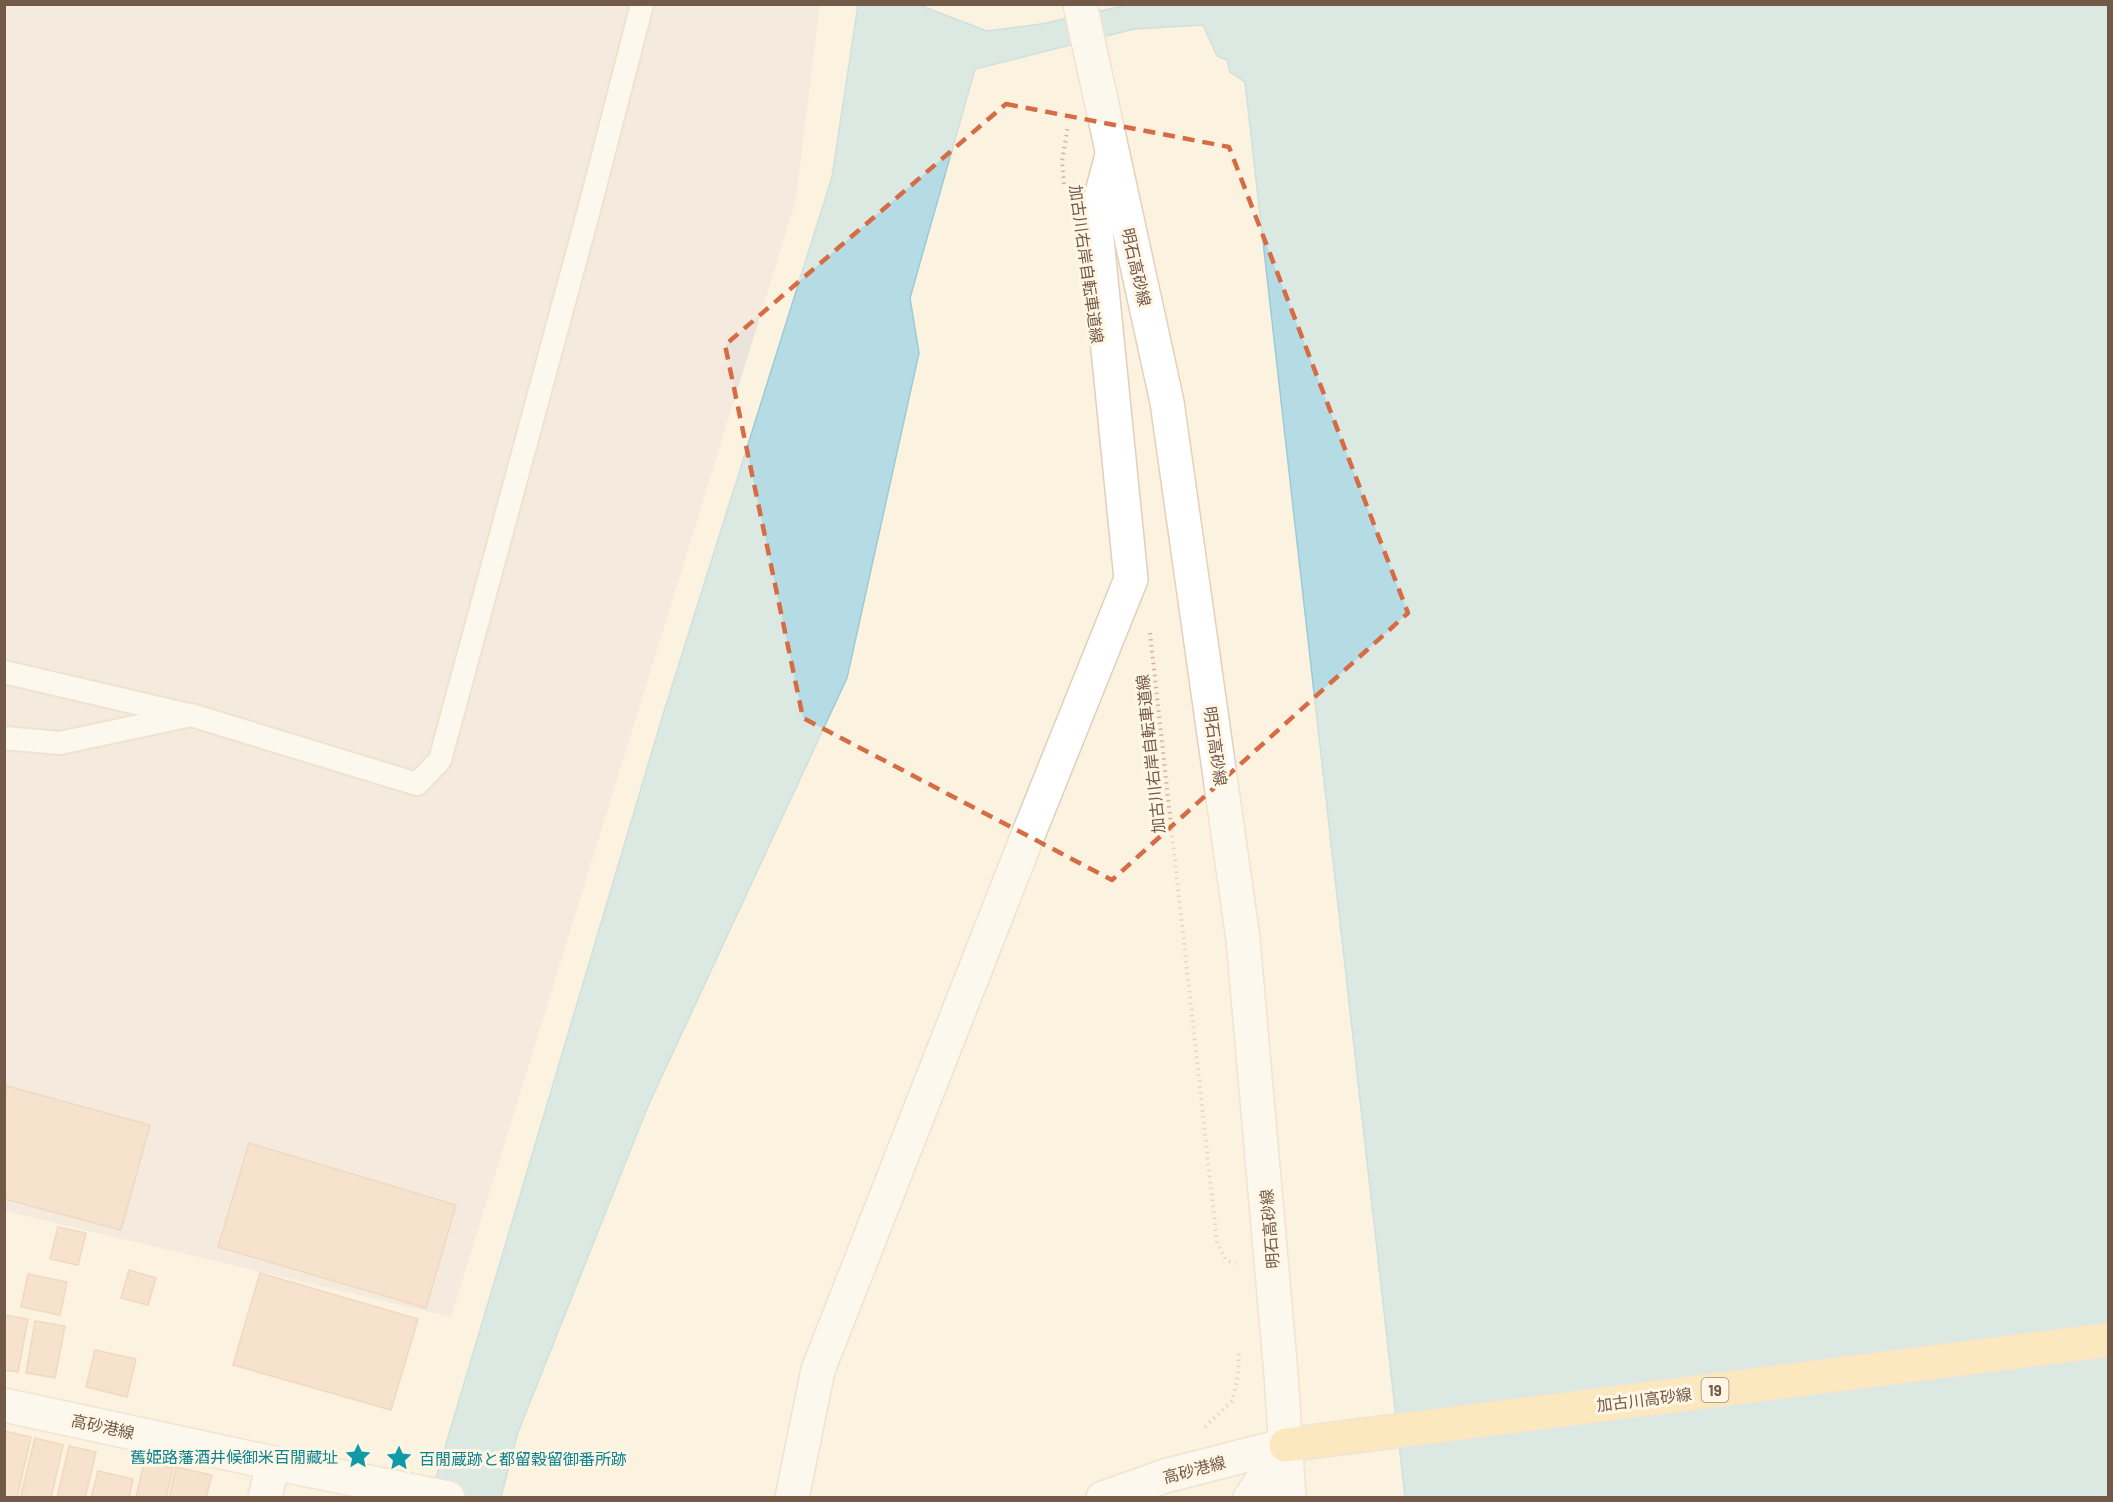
<svg xmlns="http://www.w3.org/2000/svg" width="2113" height="1502" font-family="Barlow,'Noto Sans JP',sans-serif">
<style>
.industrial{fill:#eae3dc}
.water{fill:#b5dce5;stroke:#9bcbd7;stroke-width:1.5}
.building{fill:#f2d1b7;stroke:#e4b898;stroke-width:1.5}
.lines{fill:none;stroke-linecap:round;stroke-linejoin:round}
.lane-casing{stroke:#e0cfbc;stroke-width:26}
.street-casing{stroke:#e0cfbc;stroke-width:36}
.secondary-casing{stroke:#e5d0ba;stroke-width:36}
.primary-casing{stroke:#dbd4cf;stroke-width:36}
.path{stroke:#d6b49b;stroke-width:4;stroke-dasharray:1.5 4.5;stroke-linecap:butt}
.lane{stroke:#fff;stroke-width:22}
.street{stroke:#fff;stroke-width:33}
.secondary{stroke:#fff;stroke-width:33}
.primary{stroke:#fcdb97;stroke-width:33}
.marked{fill:none;stroke:#d66c44;stroke-width:4.5;stroke-dasharray:12 8;stroke-linejoin:round}
.labels{text-anchor:middle;dominant-baseline:central;stroke-width:6;stroke-linejoin:round;paint-order:stroke}
.shield{fill:#fff6e6;stroke:#9d8877;stroke-width:1.5}
.shield-label{font-size:15px;font-weight:bold;fill:#735947}
.street-label{font-size:16px;fill:#735947;stroke:#fff6e6}
.culture-label{font-size:16px;fill:#0d838f;stroke:#fff6e6;text-anchor:end}
</style>
<rect width="100%" height="100%" fill="#fcf2e0"/>
<!-- industrial -->
<polygon class="industrial" points="5,5 820,5 796,200 451,1317 5,1211"/>
<!-- water -->
<polygon class="water" points="1132,4 2108,5 2108,1497 1405,1497 1245,82 1230,72 1227,60 1217,56 1203,25 1134,29 975,69 910,298 919,353 847,678 648,1106 518,1432 501,1497 430,1498 662,718 832,177 858,5 919,5 987,31 1041,24"/>
<!-- building -->
<g class="building">
<polygon points="7,1086 150,1125 121,1230 4,1199 4,1096"/>
<polygon points="249,1143 456,1205 426,1308 218,1247"/>
<polygon points="58,1227 86,1233 78,1265 50,1259"/>
<polygon points="129,1270 156,1278 148,1305 121,1298"/>
<polygon points="260,1273 418,1319 391,1410 233,1365"/>
<polygon points="28,1274 67,1282 60,1315 21,1307"/>
<polygon points="4,1315 28,1319 18,1372 4,1370"/>
<polygon points="35,1321 65,1326 55,1378 26,1373"/>
<polygon points="95,1350 136,1359 127,1397 86,1387"/>
<polygon points="4,1431 31,1437 17,1498 4,1498"/>
<polygon points="35,1438 63,1445 51,1498 33,1498 21,1495"/>
<polygon points="69,1446 96,1452 85,1498 57,1498"/>
<polygon points="144,1462 173,1468 166,1498 136,1498"/>
<polygon points="176,1467 212,1475 206,1498 169,1498"/>
<polygon points="98,1471 133,1479 129,1498 91,1498"/>
</g>
<g class="lines">
<!-- lane casing -->
<g class="lane-casing">
<g id="lane">
<polyline points="4,672 184,714"/>
<polyline points="4,738 60,743 191,715 417,784 440,760 590,206 642,4"/>
</g>
</g>
<!-- street casing -->
<g class="street-casing">
<g id="street">
<polyline points="265,1498 273,1463"/>
<polyline points="792,1498 818,1370 1026,840 1131,579 1095,219 1112,155"/>
<polyline points="1250,1498 1286,1445"/>
</g>
</g>
<!-- secondary casing -->
<g class="secondary-casing">
<g id="secondary">
<polyline points="1080,4 1167,402 1243,939 1281,1374 1289,1498"/>
<polyline points="4,1405 273,1463 448,1498"/>
<polyline points="1103,1498 1165,1476 1286,1445"/>
</g>
</g>
<!-- primary casing -->
<g class="primary-casing">
<polyline id="primary" points="1286,1445 2108,1340"/>
</g>
<!-- path -->
<g class="path">
<polyline points="1064,184 1062,161 1068,126"/>
<polyline points="1150,633 1217,1243 1226,1260 1235,1264"/>
<polyline points="1205,1427 1232,1401 1238,1377 1239,1350"/>
</g>
<!-- lane -->
<use href="#lane" class="lane"/>
<!-- street -->
<use href="#street" class="street"/>
<!-- secondary -->
<use href="#secondary" class="secondary"/>
<!-- primary -->
<use href="#primary" class="primary"/>
</g>
<!-- marked area -->
<path d="M0 0H2113V1502H0ZM1006,104L1229,147L1408,613L1112,880L803,718L725,345Z" fill="#fcf2e0" fill-opacity=".55" fill-rule="evenodd"/>
<path class="marked" d="M1006,104L1229,147L1408,613L1112,880L803,718L725,345Z"/>
<!-- icons -->
<defs>
<g id="sight-bare" transform="scale(2.07)"><path d="M0-6L1.8-2.2L6-1.7L2.9 1.2L3.7 5.4L0 3.3L-3.7 5.4L-2.9 1.2L-6-1.7L-1.8-2.2Z" fill="#0f9aa8" stroke="#fff6e6" stroke-width="2.5" paint-order="stroke"/></g>
</defs>
<g fill-rule="evenodd">
<use href="#sight-bare" x="358" y="1456"/>
<use href="#sight-bare" x="399" y="1458"/>
</g>
<g class="labels">
<!-- shield labels -->
<rect class="shield" x="1701.5" y="1378" width="27" height="24" rx="4.5"/>
<g class="shield-label">
<text x="1715" y="1390">19</text>
</g>
<!-- street labels -->
<g class="street-label">
<text transform="translate(1087 264) rotate(82)">加古川右岸自転車道線</text>
<text transform="translate(1137 267) rotate(77)">明石高砂線</text>
<text transform="translate(1216 746) rotate(82)">明石高砂線</text>
<text transform="translate(1150 754) rotate(-96)">加古川右岸自転車道線</text>
<text transform="translate(1269 1229) rotate(-95)">明石高砂線</text>
<text transform="translate(1644 1399) rotate(-7)">加古川高砂線</text>
<text transform="translate(103 1426) rotate(12)">高砂港線</text>
<text transform="translate(1194 1469) rotate(-15)">高砂港線</text>
</g>
<!-- culture labels -->
<g class="culture-label">
<text x="338" y="1456">舊姫路藩酒井候御米百閒藏址</text>
<text x="419" y="1458" text-anchor="start">百閒蔵跡と都留穀留御番所跡</text>
</g>
</g>
<!-- border -->
<rect width="2113" height="1502" fill="none" stroke="#735947" stroke-width="12"/>
</svg>
